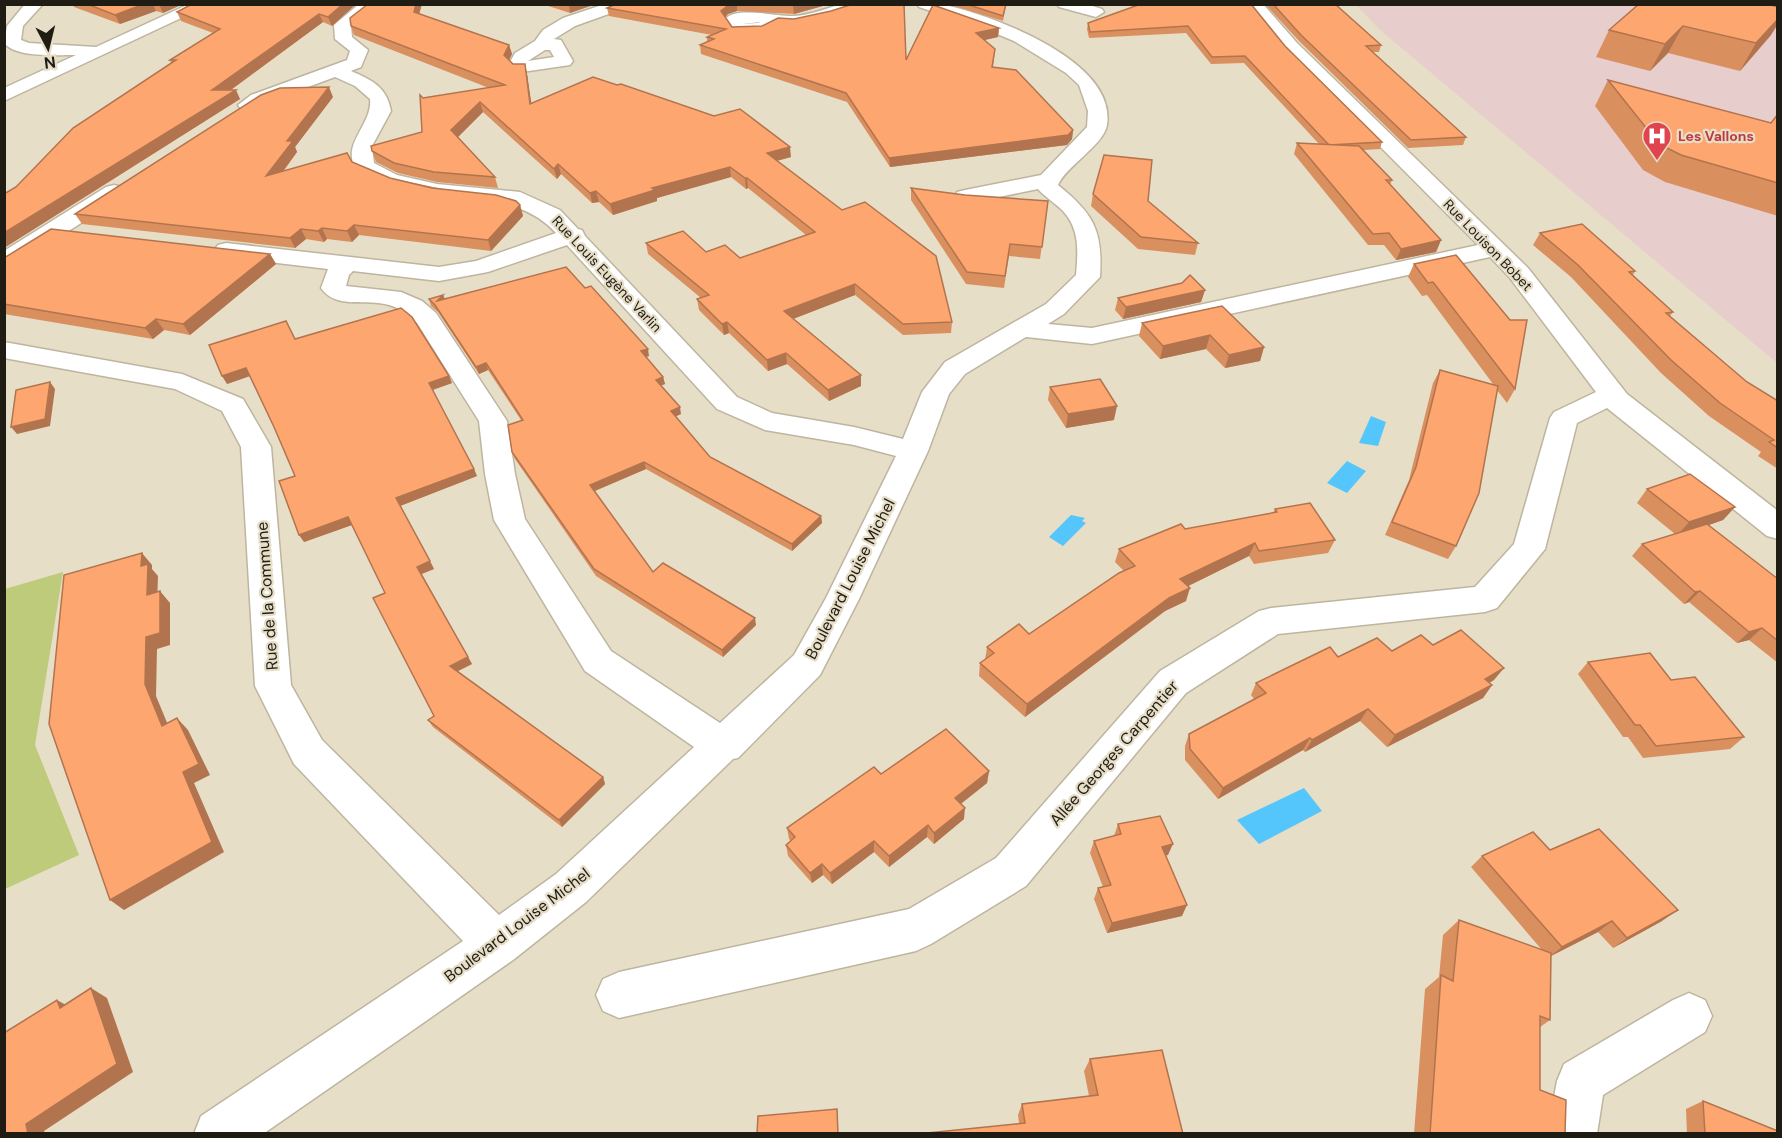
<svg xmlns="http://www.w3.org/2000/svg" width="1782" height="1138" font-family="'DM Sans',sans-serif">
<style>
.medical{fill:#e8cdcd}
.green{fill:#becb7b}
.water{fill:#55c6fb}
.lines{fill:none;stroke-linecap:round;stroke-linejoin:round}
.street-casing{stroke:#bdb59f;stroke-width:3}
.street{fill:#fff;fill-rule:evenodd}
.wall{fill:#da8f5f}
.shaded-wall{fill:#b2744e}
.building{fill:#fea66f;stroke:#b2744e;stroke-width:1.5}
.labels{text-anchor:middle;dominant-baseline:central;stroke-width:4.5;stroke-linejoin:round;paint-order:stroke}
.far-health-label{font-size:14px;font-weight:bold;fill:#be3a42;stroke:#e7dec8;text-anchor:start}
.far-street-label{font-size:14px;fill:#1f1c14;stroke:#e7dec8}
.street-label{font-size:16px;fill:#1f1c14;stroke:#e7dec8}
</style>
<rect width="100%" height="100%" fill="#e7dec8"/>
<!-- medical -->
<polygon class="medical" points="1356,5 1777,5 1777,363 1380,30"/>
<!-- green -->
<polygon class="green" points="63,572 35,745 79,855 5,889 5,589"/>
<!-- water -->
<g class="water">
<polygon points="1371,416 1386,422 1378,446 1359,443"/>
<polygon points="1347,461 1366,471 1347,493 1327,483"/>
<polygon points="1071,515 1085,518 1082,521 1086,523 1063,546 1049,537"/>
<polygon points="1304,788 1322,811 1259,844 1237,820"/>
</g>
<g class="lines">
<!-- street casing -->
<g class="street-casing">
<g id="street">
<path d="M25,4H43L23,26L21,40L29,43L96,47L189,4H211L4,101V88L76,55C58,55 16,58 4,43L7,26Z"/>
<path d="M359,4H381L351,26L352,37L368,50L361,67L351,71C372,80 387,87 391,111L372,146L374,163L397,175L437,184L520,192L560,210L578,229L582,230L585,236L737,397L772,413L854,427L903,439L922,392L945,362L1046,304L1076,275C1078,252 1080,229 1063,211C1055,203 1045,197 1038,189L965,204L957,202L954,197L957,192L965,190L1041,175L1087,127L1088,111L1079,85L1066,73L1014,41L985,29L919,7L917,4C926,4 936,3 945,5C994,16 1117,61 1107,125C1104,145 1066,166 1058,185C1094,214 1103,231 1100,277L1064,314L1048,324L1092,328L1478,245L1285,51L1246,4H1263L1297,43L1528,268L1627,394L1778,511V539L1767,536L1607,408L1577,423L1545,549L1497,608L1485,612L1278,634L1186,693L1026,886L931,944L916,951L619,1018L603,1011L596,995L603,979L619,972L909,909L996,858L1160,671L1259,611L1271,608L1475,587L1514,544L1550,418L1554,412L1596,392L1510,278L1490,257L1092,344L1026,337L965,374L949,394L928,451L859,599L820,675L738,758L733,759L586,902L513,960L403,1037L263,1134H194L201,1116L463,941L294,764L255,686L241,447L222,411L175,389L4,358V342L182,374L243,399L271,447L291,685L322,740L499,915L556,874L694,747L585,671L494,520L485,474L479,421L417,323C409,315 400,308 389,305C366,298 336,310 321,288L328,269L226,257L218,255L214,250L218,245L226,243L439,267L476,261L556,233C522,196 481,204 436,196C406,191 383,185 357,170C339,145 373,125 370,99L355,86L335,77L265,103L255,109H241L238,105L251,95L347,60L350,51L335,39L334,25ZM567,245L717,409L765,430L854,445L896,456L826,598L794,655L720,723L611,651L525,519L515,474L507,421L436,313L422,301L401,292L346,286L349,275L353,271L439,281L488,272Z"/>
<path d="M605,4H630L628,7L575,26L554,39L561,40L573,61L570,65L522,72L516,71L509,64L515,53L535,41L543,30L563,18ZM545,50H550L554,57L528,61Z"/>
<path d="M841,4H867L865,7L831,18L794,26L778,24L763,33L733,34L724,20C736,5 777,17 794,16C810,15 826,9 841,4ZM760,22L758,23L743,24Z"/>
<polygon points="1057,4 1086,4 1102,9 1104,12 1096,17 1059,7"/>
<polygon points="114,185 122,187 125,192 122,197 12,267 4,269 4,251 106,187"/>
<polygon points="1689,993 1705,1000 1712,1016 1705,1032 1603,1095 1597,1134 1547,1134 1557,1081 1564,1064 1673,1000"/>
</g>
</g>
<!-- street -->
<use href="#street" class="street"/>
</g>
<!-- wall -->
<g class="wall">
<polygon points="73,4 183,4 163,13 156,11 120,24 74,7"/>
<polygon points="356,4 332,26 323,22 231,90 240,99 4,248 4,194 16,187 171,63 170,60 213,33 181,21 177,12"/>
<polygon points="422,4 419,14 509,45 512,54 509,60 513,64 525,64 527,74 531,104 791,157 777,161 952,322 951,333 903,335 855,295 793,319 861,386 829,401 787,364 768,371 729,333 724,335 699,310 697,299 701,298 648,254 646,243 706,252 740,258 806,235 748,188 746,189 731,177 657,198 657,201 613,215 599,202 592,203 561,174 557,179 483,112 458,137 495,177 498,188 437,182 398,173 376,162 372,151 422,132 423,98 489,88 354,35 351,26"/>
<polygon points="542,4 596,4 570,13"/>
<polygon points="616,4 830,4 794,14 737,11 728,14 725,17 732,27 906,60 999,28 998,37 984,40 995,49 993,68 1073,130 1072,139 1067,145 890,167 847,102 701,54 700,45 707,42 707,37 712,35 609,16 607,8"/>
<polygon points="948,4 1006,4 1003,21"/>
<polygon points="1141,4 1285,46 1382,142 1380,149 1364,150 1392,180 1390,185 1441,240 1436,252 1396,260 1384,245 1368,245 1294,154 1297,143 1319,144 1244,63 1211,64 1186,33 1089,38 1087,29 1088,23"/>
<polygon points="1265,4 1335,4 1381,45 1379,52 1373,52 1466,137 1463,145 1408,148 1299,41"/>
<polygon points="1639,4 1771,35 1740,71 1668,53 1650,71 1596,57 1609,30"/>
<polygon points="1608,80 1771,123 1778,114 1778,216 1665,182 1643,170 1595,106"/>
<polygon points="333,97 295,147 297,152 283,172 352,162 390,178 520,205 523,216 491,251 359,235 352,242 327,239 324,242 306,239 295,248 82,224 75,214"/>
<polygon points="911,188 965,195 1048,201 1040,259 1009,256 1004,288 966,284 911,200"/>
<polygon points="1093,194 1148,201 1198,243 1195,255 1138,249 1091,206"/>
<polygon points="1540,233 1635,271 1633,275 1673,312 1670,316 1747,382 1778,401 1778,469 1758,456 1761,452 1709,416 1661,373 1571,277 1533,245"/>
<polygon points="270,254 276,264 190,335 164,330 153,339 4,314 4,258"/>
<polygon points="1456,255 1515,389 1507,403 1497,390 1456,546 1448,559 1385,535 1409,480 1433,383 1440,370 1493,384 1427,295 1422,296 1408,277 1414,264"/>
<polygon points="585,288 649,356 646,357 663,377 665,384 661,385 681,414 676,416 710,457 821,516 822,523 792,551 646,469 595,491 653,572 756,625 723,657 596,576 515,459 512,452 521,420 488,370 479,374 438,312 431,306 429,299 445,299"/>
<polygon points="1205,290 1201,302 1123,319 1115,310 1118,298"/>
<polygon points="1222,306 1264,347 1260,361 1225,368 1206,349 1160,359 1139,336 1142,323"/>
<polygon points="295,339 449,376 452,383 433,390 477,476 400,506 434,569 422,574 472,664 458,671 603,777 605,784 562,827 433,727 428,720 434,716 385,593 352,525 304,542 295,476 274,427 250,376 227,384"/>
<polygon points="1050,387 1114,420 1066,428 1048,400"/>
<polygon points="1647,489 1735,507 1723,520 1709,525 1778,579 1778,663 1749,640 1737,643 1689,602 1684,604 1632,556 1642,544 1675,534 1637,503"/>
<polygon points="1275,509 1335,540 1328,553 1254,564 1249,556 1188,586 1186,601 1165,611 1025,717 979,676 980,663 985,660 987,647 1029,634 1124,571 1115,562 1119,549 1185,529 1273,513"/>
<polygon points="1433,645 1494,680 1489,683 1492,685 1483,698 1387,747 1360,721 1305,752 1303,750 1218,799 1185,760 1185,746 1189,734 1254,699 1251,695 1256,683 1338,657 1392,651"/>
<polygon points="1588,662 1671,680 1744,737 1730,749 1643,758 1628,737 1623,737 1578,674"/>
<polygon points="989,771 987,783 961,804 964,819 934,844 927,837 889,867 874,852 832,884 823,875 812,883 788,856 786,845 791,841 789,839 787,828 881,774"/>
<polygon points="1118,824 1168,855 1166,855 1182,916 1107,933 1094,899 1098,888 1103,887 1090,853 1094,841 1114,836"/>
<polygon points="1550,850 1662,921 1613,948 1598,932 1551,956 1550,1020 1540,1027 1540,1090 1565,1134 1414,1134 1425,989 1439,977 1443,935 1459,920 1542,950 1471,867 1482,856"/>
<polygon points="1090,1059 1183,1134 1019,1123 1018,1115 1022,1104 1089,1096 1084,1071"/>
<polygon points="1703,1101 1778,1134 1687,1134 1686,1109"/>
</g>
<!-- shaded-wall -->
<g class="shaded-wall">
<polygon points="144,4 153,4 156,11 120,24 115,15"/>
<polygon points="159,4 183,4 163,13"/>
<polygon points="343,4 356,4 332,26 328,17"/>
<polygon points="416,4 422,4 417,21 414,12"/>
<polygon points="569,4 596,4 570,13"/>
<polygon points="730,4 737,4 737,11 728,14 722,20 721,11"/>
<polygon points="796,4 830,4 794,14 793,5"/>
<polygon points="319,14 323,22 217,100 212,90"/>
<polygon points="1778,19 1778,24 1771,35 1740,71 1756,43"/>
<polygon points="1683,26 1668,53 1650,71 1665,44"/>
<polygon points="999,28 998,37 976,42 976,33"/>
<polygon points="509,45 512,54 507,64 504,55"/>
<polygon points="525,64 527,74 533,114 530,104"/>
<polygon points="329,87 333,97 295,147 297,152 271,187 266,176 287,141"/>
<polygon points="236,90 240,99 4,248 4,233"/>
<polygon points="480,102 483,112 455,140 451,130"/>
<polygon points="1073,130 1072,139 1067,145 890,167 889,158"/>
<polygon points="790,147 791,157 768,163 767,153"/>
<polygon points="558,164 561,174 557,179 554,169"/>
<polygon points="730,167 731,177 657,198 657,201 613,215 610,204 652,188"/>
<polygon points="745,178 747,178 748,188 746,189"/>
<polygon points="596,191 599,202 592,203 590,193"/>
<polygon points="520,205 523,216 491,251 488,240"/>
<polygon points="354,225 359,235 352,242 347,231"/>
<polygon points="322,228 327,239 324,242 318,231"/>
<polygon points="301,229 306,239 295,248 290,238"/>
<polygon points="1441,240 1436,252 1396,260 1401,249"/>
<polygon points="270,254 276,264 190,335 183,324"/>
<polygon points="855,284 855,295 785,322 784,311"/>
<polygon points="1205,290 1201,302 1123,319 1126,307"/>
<polygon points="443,295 446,301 437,301"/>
<polygon points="156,319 164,330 153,339 145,328"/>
<polygon points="727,322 729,333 724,335 722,324"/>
<polygon points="1210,335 1206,349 1160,359 1163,346"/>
<polygon points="1264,347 1260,361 1225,368 1229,355"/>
<polygon points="648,349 649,356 643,358 641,351"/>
<polygon points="786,353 787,364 768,371 767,360"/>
<polygon points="486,363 488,370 479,374 476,367"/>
<polygon points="246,368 250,376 227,384 222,376"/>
<polygon points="861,375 861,386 829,401 828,390"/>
<polygon points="449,376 452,383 432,390 429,383"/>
<polygon points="663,377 665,384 658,387 656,380"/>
<polygon points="50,382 55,389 50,426 17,434 11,427"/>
<polygon points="1117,406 1114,420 1066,428 1068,414"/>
<polygon points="680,407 681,414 672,418 671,411"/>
<polygon points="644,462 646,469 592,492 590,485"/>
<polygon points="474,469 477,476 400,506 396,498"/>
<polygon points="1735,507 1723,520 1677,536 1689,522"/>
<polygon points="821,516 822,523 792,551 792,544"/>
<polygon points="348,517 352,525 304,542 299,535"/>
<polygon points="1255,543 1249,556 1176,592 1180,579"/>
<polygon points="142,553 152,565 152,569 158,576 157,606 147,595 141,566"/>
<polygon points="430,561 434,569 421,574 417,567"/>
<polygon points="1190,588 1186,601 1165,611 1025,717 1027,704 1169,598"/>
<polygon points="160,591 170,603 170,645 157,649 156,696 173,737 162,726 145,684 146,637"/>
<polygon points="1700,591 1689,602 1684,604 1695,592"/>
<polygon points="755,618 756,625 723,657 722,650"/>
<polygon points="1762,628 1749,640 1737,643 1749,632"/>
<polygon points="468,657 472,664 454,673 450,666"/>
<polygon points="1504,668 1494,680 1475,691 1485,679"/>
<polygon points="1492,685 1483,698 1387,747 1395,735"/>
<polygon points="1368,709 1360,721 1305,752 1312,740"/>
<polygon points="177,718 188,730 210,775 194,783 224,852 124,910 110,900 183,772"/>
<polygon points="1310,738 1303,750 1218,799 1223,788"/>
<polygon points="989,771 987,783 954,809 955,798"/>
<polygon points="603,777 605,784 562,827 559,820"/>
<polygon points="965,808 964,819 934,844 934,833"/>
<polygon points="928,825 927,837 889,867 889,856"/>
<polygon points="874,841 874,852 832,884 830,873"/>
<polygon points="1173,844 1168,855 1157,858 1162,847"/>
<polygon points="822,864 823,875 812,883 810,873"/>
<polygon points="1187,905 1182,916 1107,933 1112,923"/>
<polygon points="1678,910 1662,921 1613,948 1627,938"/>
<polygon points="1612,921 1598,932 1549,957 1562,947"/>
<polygon points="91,988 107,998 133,1072 44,1131 45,1134 28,1134 26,1124"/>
<polygon points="57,1000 73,1009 60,1008"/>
</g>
<!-- building -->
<g class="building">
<polygon points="87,4 144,4 115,15"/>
<polygon points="192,4 343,4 328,17 319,14 212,90 236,90 4,233 4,194 16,187 73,128 176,60 170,60 220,29 177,12"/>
<polygon points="368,4 416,4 414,12 509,45 504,55 513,64 525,64 530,104 593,77 617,85 621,84 714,116 740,109 790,147 767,153 842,210 865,202 936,256 952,322 903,324 855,284 784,311 861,375 828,390 786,353 767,360 727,322 722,324 697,299 709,295 646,243 683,231 706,252 725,245 740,258 815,232 747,178 745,178 730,167 652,188 655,190 610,204 596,191 590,193 558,164 554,169 480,102 451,130 495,177 434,172 394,163 372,151 371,146 422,132 420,95 423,98 505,85 351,26 350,18"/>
<polygon points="616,4 730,4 721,11 732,27 762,26 778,18 794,19 831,11 853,4 904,4 906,60 933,5 999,28 976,33 995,49 992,67 1016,70 1073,130 1068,135 889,158 846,93 700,45 714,39 707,37 726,29 607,8"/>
<polygon points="966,4 1006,4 1003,16"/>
<polygon points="1141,4 1251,4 1285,46 1382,142 1329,145 1245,56 1212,57 1188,26 1090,32 1088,23"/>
<polygon points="1273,4 1335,4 1381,45 1366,46 1466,137 1411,140 1301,35"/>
<polygon points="1639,4 1767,4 1778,7 1778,19 1756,43 1683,26 1665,44 1609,30"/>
<polygon points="1608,80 1771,123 1778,114 1778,183 1681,155 1659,144"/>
<polygon points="329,87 287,141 293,141 266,176 347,153 352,162 390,178 432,188 496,195 516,201 520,205 488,240 354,225 347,231 322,228 318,231 301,229 290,238 75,214 261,95 280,88"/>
<polygon points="1297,143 1359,146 1392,180 1386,180 1441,240 1401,249 1389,233 1373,234"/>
<polygon points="1104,155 1152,160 1148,201 1198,243 1141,237 1093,194"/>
<polygon points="911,188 965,195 1048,201 1042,247 1010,244 1005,276 967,272"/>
<polygon points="1582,224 1635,271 1629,272 1673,312 1666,313 1747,382 1778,401 1778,448 1769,442 1774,440 1720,403 1671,360 1578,265 1540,233"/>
<polygon points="51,229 270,254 183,324 156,319 145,328 4,304 4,258"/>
<polygon points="1456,255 1510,320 1527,320 1515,389 1433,282 1428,283 1414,264"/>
<polygon points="566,267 585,288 591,286 648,349 641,351 663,377 656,380 680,407 671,411 710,457 821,516 792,544 644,462 590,485 653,572 663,563 755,618 722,650 594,569 512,452 508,425 523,420 486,363 476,367 435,305 429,299 443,295 437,301"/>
<polygon points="1190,275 1205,290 1126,307 1118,298 1182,283"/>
<polygon points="1222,306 1264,347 1229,355 1210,335 1163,346 1142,323"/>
<polygon points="401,308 412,317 449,376 429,383 474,469 396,498 430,561 417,567 468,657 450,666 603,777 559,820 428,720 434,716 373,598 385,593 348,517 299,535 279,481 295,476 274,427 246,368 222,376 209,345 286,321 295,339"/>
<polygon points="1440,370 1498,386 1479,493 1456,546 1392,522 1416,467"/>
<polygon points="1100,379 1117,406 1068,414 1050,387"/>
<polygon points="50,382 45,419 11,427 16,390"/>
<polygon points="1690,474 1735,507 1689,522 1647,489"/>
<polygon points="1310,503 1335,540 1259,551 1255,543 1180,579 1190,588 1169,598 1027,704 980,663 994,653 987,647 1019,624 1029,634 1119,573 1135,566 1119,549 1181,524 1185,529 1277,512 1275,509"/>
<polygon points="1707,524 1778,579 1778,641 1762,628 1749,632 1700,591 1695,592 1642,544"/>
<polygon points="142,553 141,566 148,564 147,595 160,591 160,633 146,637 145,684 162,726 177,718 199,764 183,772 212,842 110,900 49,724 64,575"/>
<polygon points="1461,630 1504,668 1485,679 1492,685 1395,735 1368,709 1312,740 1310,738 1223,788 1190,749 1189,734 1266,693 1256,683 1330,647 1338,657 1377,638 1392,651 1421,635 1433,645"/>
<polygon points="1650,653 1671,680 1695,677 1744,737 1656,746 1640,725 1635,725 1588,662"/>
<polygon points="946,729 989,771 955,798 965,808 934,833 928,825 889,856 874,841 830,873 822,864 810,873 786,845 795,837 787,828 874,767 881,774"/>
<polygon points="1160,816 1173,844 1162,847 1187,905 1112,923 1098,888 1111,885 1094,841 1121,834 1118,824"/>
<polygon points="1599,829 1678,910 1627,938 1612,921 1562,947 1482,856 1533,832 1550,850"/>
<polygon points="1459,920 1551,953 1550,1020 1540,1016 1540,1090 1566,1100 1565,1134 1430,1134 1441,975 1453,981"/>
<polygon points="91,988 117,1064 26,1124 28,1134 4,1134 4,1033 57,1000 60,1008"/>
<polygon points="1162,1050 1183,1134 917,1134 1025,1123 1022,1104 1098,1095 1090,1059"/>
<polygon points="1703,1101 1778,1131 1778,1134 1705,1134"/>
<polygon points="837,1109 838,1134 757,1134 758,1116"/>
</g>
<!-- icons -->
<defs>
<g id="hospital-pin" transform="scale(1.5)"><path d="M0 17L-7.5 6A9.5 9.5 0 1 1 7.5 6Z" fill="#e0444e" stroke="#e7dec8"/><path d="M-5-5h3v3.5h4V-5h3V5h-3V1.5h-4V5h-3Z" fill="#fff"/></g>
</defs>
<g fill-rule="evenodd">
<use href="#hospital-pin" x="1657" y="136"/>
</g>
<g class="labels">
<!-- far-health labels -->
<g class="far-health-label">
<text x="1678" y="136">Les Vallons</text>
</g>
<!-- far-street labels -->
<g class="far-street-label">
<text transform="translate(1488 245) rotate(46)">Rue Louison Bobet</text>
<text transform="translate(607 274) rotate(47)">Rue Louis Eugène Varlin</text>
</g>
<!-- street labels -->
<g class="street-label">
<text transform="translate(850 579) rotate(-63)">Boulevard Louise Michel</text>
<text transform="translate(267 596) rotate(-94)">Rue de la Commune</text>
<text transform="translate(1114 753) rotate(-49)">Allée Georges Carpentier</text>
<text transform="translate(517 925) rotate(-37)">Boulevard Louise Michel</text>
</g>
</g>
<!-- border -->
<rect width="1782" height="1138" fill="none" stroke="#1f1c14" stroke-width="12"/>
<!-- north arrow -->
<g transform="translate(48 48) rotate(173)" stroke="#e7dec8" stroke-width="4.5" paint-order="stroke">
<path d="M0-4.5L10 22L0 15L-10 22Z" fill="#1f1c14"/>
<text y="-9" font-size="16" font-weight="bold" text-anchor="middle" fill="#1f1c14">N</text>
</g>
</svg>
